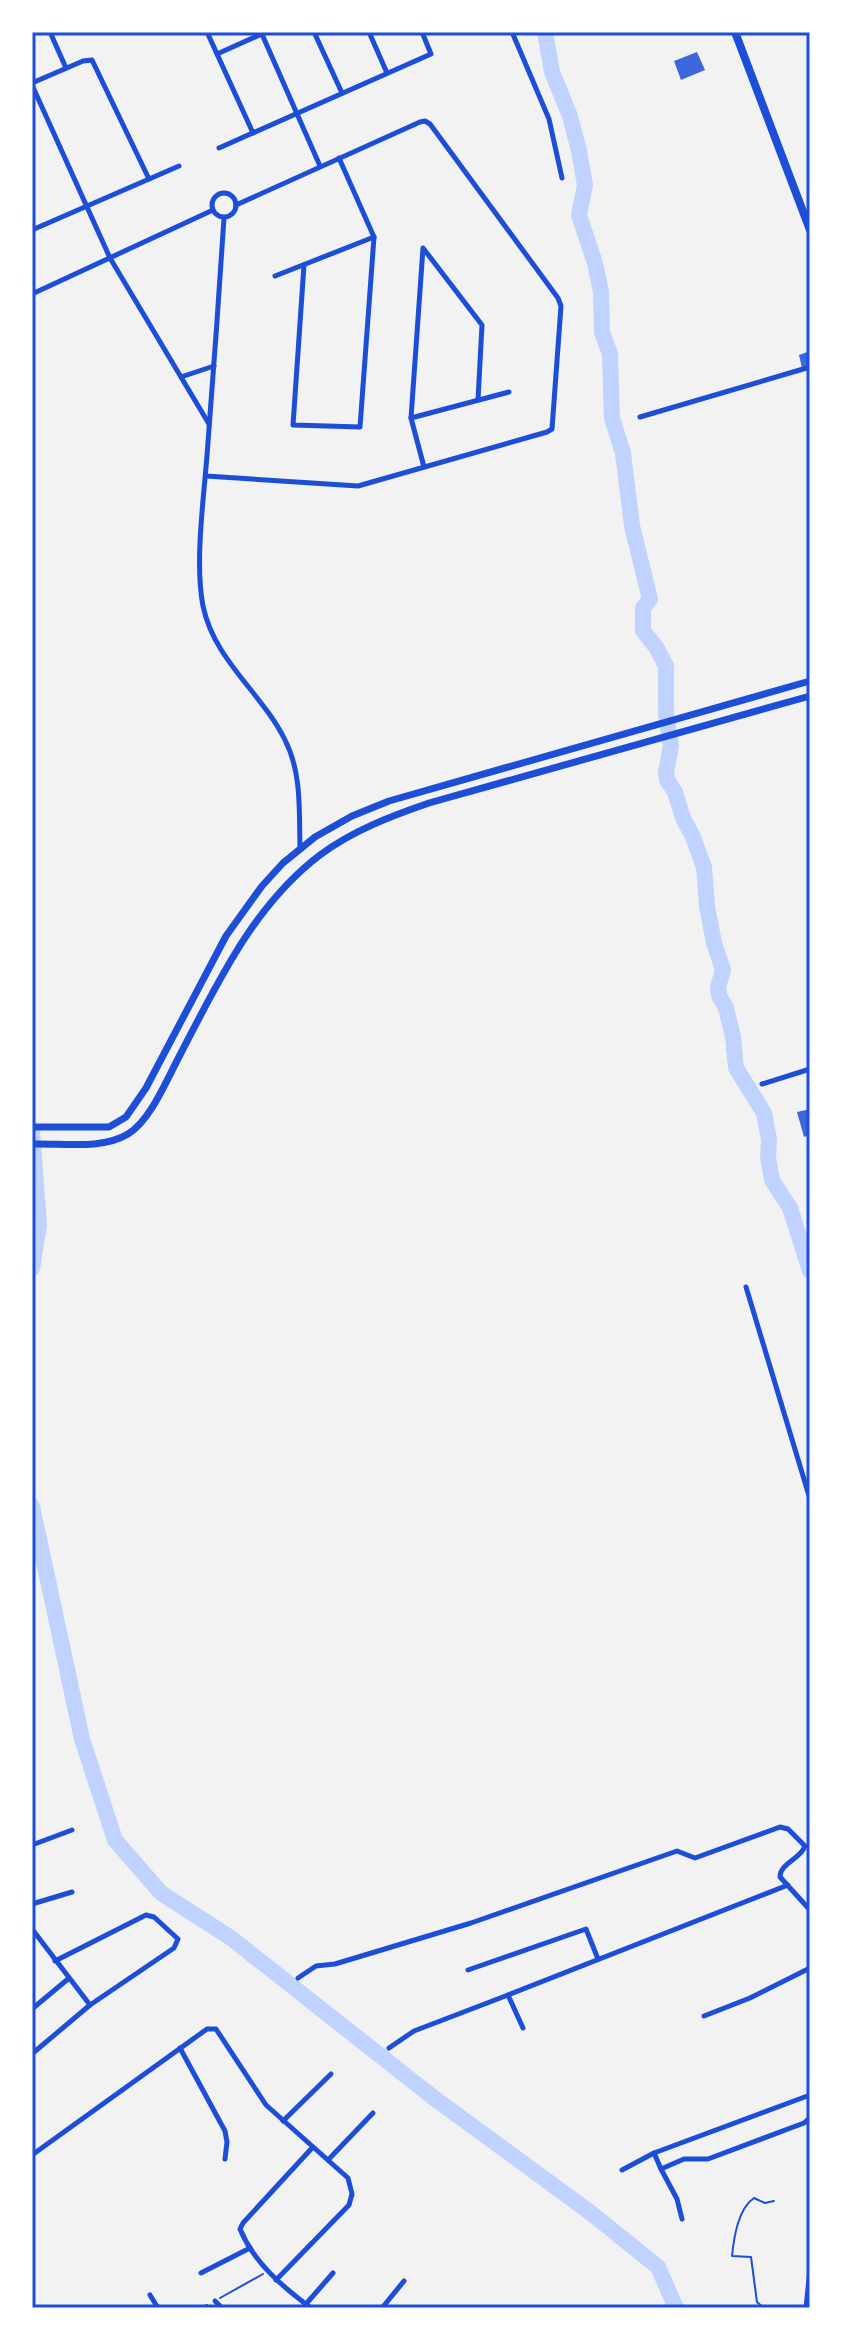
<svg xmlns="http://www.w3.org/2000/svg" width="842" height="2340" font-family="Mulish,sans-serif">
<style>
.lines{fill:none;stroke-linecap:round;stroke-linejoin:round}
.river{stroke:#bfd3fe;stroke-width:16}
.building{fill:#3d67dc}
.path{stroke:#1d4ed8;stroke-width:2}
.minor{stroke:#1d4ed8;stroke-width:5}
.secondary{stroke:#1d4ed8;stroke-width:7}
.trunk{stroke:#1d4ed8;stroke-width:8}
.neatline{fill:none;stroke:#1d4ed8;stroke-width:3}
</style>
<rect width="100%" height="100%" fill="#f2f2f2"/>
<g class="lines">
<!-- river -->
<g class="river">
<polyline points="545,32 552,72 570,116 579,151 585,185 579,215 595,263 601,292 602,332 610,354 612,418 623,453 632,526 650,599 643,608 643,631 656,647 666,666 666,714 671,746 666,772 667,780 675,792 683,818 693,837 704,867 707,906 714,943 723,970 718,987 719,995 726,1008 733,1037 736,1068 764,1113 769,1140 768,1157 772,1180 790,1208 810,1271"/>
<polyline points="32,1130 39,1225 32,1268"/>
<polyline points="32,1506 82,1739 115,1840 161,1893 231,1938 434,2098 591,2213 658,2267 676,2308"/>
</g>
</g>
<!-- building -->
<g class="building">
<polygon points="697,52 705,70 681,80 674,61"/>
<polygon points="810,351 810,365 802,368 799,355"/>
<polygon points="810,1109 810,1135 804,1137 797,1112"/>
</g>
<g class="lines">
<!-- path -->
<g class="path">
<polyline points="220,2298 263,2274"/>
<polyline points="199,2308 207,2305"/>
<path d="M764,2308L757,2302L751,2257L732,2256C734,2237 738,2209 754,2198L765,2203L774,2201"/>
</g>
<!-- minor -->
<g class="minor">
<polyline points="50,32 66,68"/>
<polyline points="207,32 253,133"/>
<polyline points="261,32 320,166"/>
<polyline points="314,32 342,93"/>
<polyline points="369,32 387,73"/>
<polyline points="512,32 549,119 562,178"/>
<polyline points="217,54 266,32"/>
<polyline points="32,83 83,61 92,60 149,179"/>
<polyline points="32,85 110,258 209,424"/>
<polyline points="219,148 431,54 422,32"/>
<circle cx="224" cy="205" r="12"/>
<path d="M224,218C219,293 214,367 208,442C205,491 194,559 203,606C214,660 262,693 285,740C302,773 299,812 300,848"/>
<polyline points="32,230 179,166"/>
<polyline points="304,265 293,425 360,427 374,237 339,158"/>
<polyline points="275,276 374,237"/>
<polyline points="32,294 213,210"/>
<polyline points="181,377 214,366"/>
<polyline points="640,417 810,367"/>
<polyline points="411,418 509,392"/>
<polyline points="424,467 411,418 423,248 482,325 478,400"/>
<polyline points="206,476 358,486 547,432 552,429 561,306 558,298 430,124 425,121 420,122 236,205"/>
<polyline points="762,1084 810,1069"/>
<polyline points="746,1287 810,1499"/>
<polyline points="32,1845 72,1830"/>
<polyline points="32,1904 72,1892"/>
<polyline points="32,1929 90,2005"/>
<polyline points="468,1970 586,1929 598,1959"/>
<path d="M298,1978L316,1966L335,1964L471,1923L677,1851L695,1858L780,1827L788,1829L805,1846C801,1859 780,1863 780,1877L810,1910"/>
<polyline points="32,2009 68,1979"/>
<polyline points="704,2016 750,1998 810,1968"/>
<polyline points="523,2028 508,1995 788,1885"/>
<polyline points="180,2048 225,2131 227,2142 225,2159"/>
<polyline points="389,2048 414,2031 508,1995"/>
<polyline points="33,2053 90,2005 174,1948 178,1939 154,1917 146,1915 55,1961"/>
<polyline points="283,2121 331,2074"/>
<polyline points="654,2153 661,2169 684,2159 708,2159 804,2123 810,2118"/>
<polyline points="32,2155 207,2029 216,2029 266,2105 348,2178 352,2194 349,2205 276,2280"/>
<polyline points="328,2160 373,2113"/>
<polyline points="661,2169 677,2199 682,2219"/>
<polyline points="622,2170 654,2153 810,2095"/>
<polyline points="201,2273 250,2248"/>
<polyline points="150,2295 158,2308"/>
<polyline points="215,2301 222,2308"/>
<polyline points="306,2304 333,2273"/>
<path d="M311,2308C283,2287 254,2263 240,2229L243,2223L312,2148"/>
<polyline points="382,2308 404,2281"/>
<polyline points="806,2308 810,2269"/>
</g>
<!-- secondary -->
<g class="secondary">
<polyline points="32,1127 109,1127 126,1117 146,1088 226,936 262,886 283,863 315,837 352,816 389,801 810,681"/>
<path d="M32,1144C61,1143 102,1150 128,1134C151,1120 168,1077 181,1053C218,982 254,905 320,855C352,831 391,816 429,803L810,696"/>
</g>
<!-- trunk -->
<polyline class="trunk" points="735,32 810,230"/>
</g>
<!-- border -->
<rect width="842" height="2340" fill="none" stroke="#ffffff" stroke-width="68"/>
<rect x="34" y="34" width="774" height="2272" class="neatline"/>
</svg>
